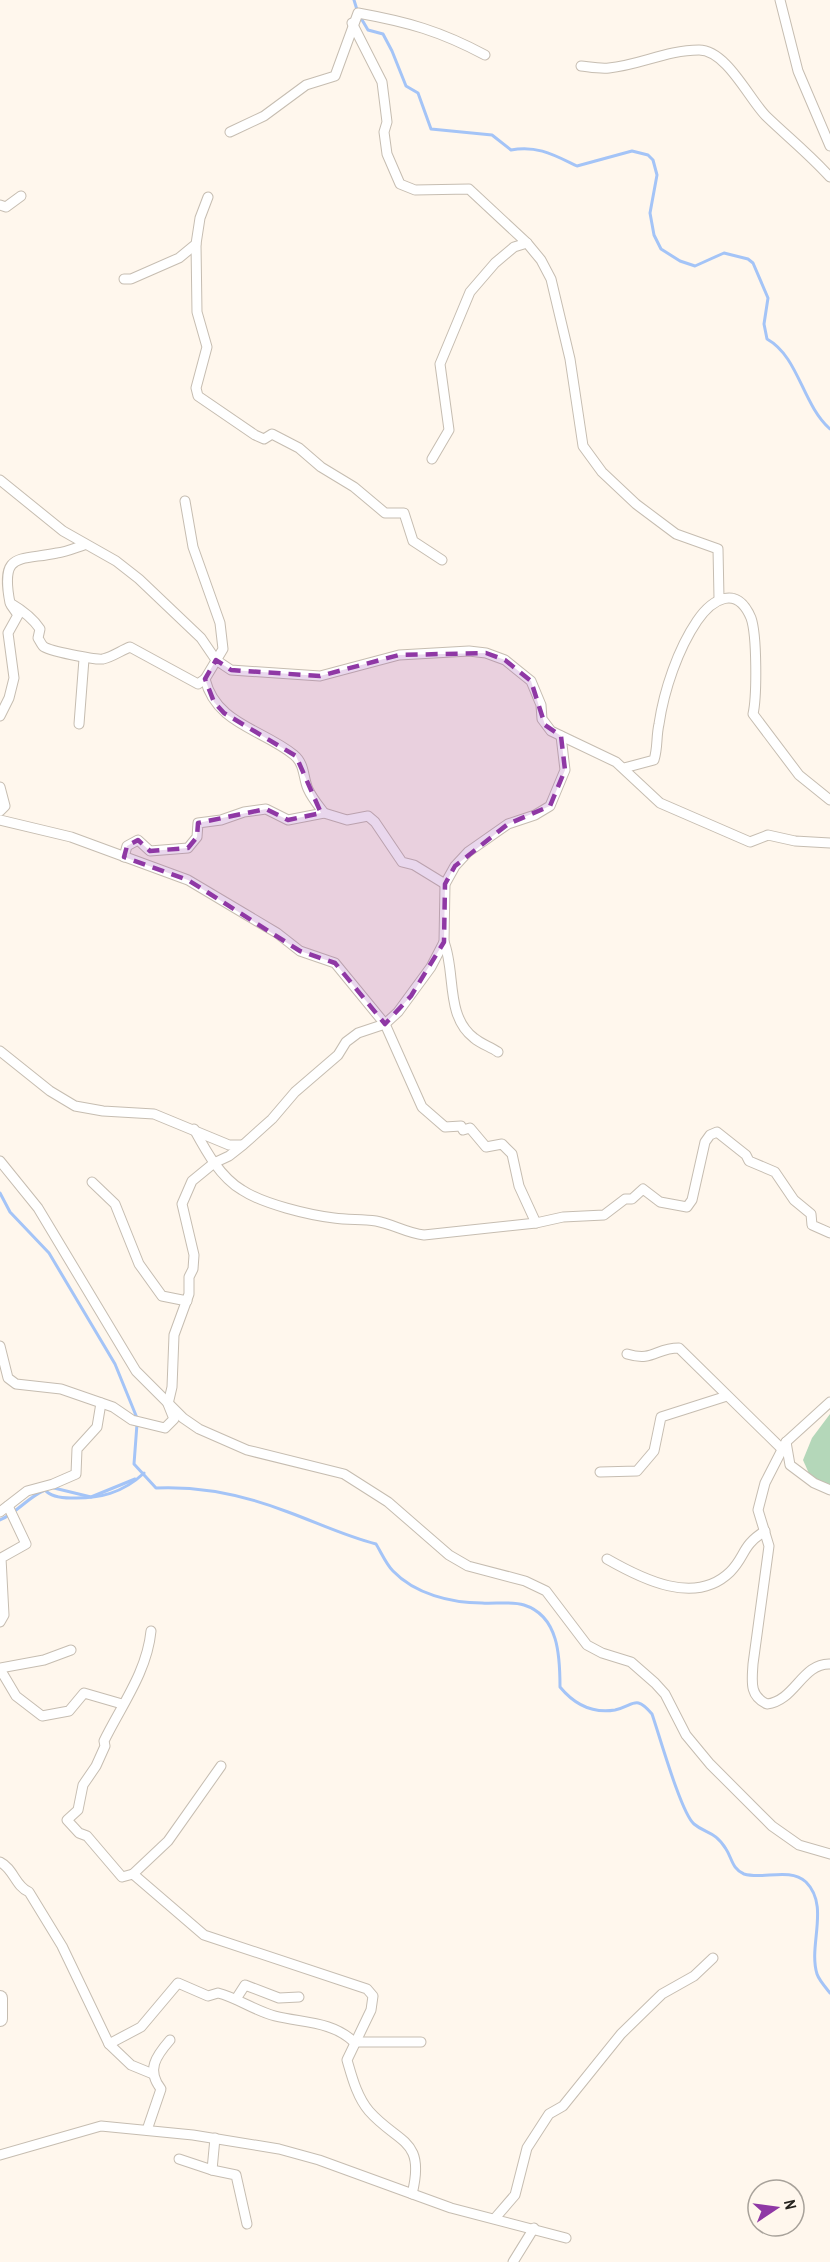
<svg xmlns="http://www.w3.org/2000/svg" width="830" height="2262" font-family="'Archivo Narrow',sans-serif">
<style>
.green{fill:#b4d7b9}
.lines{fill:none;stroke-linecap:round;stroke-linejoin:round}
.stream{stroke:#a4c4f7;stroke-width:3}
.street-casing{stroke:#c6bdb1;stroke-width:11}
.secondary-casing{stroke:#c6bdb1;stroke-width:16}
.street{stroke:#fff;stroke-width:9}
.secondary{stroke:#fff;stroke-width:14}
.marked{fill:#8f38a5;fill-opacity:0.2;stroke:#8f38a5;stroke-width:4.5;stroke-dasharray:12 8;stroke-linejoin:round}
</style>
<rect width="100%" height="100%" fill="#fff7ed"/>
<!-- green -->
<polygon class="green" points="830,1414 830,1488 811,1478 803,1460 812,1438"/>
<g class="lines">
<!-- stream -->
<g class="stream">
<path d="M354,0L358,13L368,30L383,34L392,51L406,86L418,93L431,129L492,135L511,150C537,145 554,155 577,166L632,151L648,155L653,160L657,175L650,213L654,235L661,249L680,261L695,266L724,253L748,259L753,263L768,298L764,324L767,339C799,357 802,404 830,429"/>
<polyline points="0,1193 10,1212 49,1253 115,1364 137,1418"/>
<path d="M137,1424L134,1464L156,1488C200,1486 247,1496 288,1512C318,1523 345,1536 376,1544C381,1552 386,1564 393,1571C415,1594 451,1603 482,1603C494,1604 512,1601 524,1605C559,1616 560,1657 560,1687C574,1704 591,1714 615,1710C634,1706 635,1694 652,1714C659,1734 681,1813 694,1824C706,1834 715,1831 726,1849C732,1858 732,1869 744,1874C763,1880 789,1867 806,1882C830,1906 808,1945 817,1974C819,1980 826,1988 830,1993"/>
<polyline points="54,1488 91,1497 135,1479"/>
<path d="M0,1520C18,1512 28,1497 45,1490C51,1497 62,1498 71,1498C99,1499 123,1493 144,1473"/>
</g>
<!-- street casing -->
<g class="street-casing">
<g id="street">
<polyline points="780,0 798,71 830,146"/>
<polyline points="352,23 382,82 387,122 384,132 387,154 400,184 415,190 469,189 527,243 541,260 551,279 570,359 583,446 602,472 636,504 676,534 718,549 719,598"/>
<path d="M581,66C590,67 600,69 609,68C640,65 667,50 699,50C727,50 750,101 767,117C789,138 809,154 830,177"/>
<path d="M230,132L264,116L306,85L335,76L358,13C408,22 440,31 485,55"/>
<polyline points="0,205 6,207 21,196"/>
<polyline points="196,244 197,312 207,347 196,388 198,396 255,435 264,439 272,434 299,448 321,467 354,487 385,513 404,513 413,541 442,560"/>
<polyline points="124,279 131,279 179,258 196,244 200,218 208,197"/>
<polyline points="432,459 449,430 440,364 470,292 495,263 514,247 527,243"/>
<polyline points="0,480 63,531 116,561 139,579 201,638 216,660 231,670 320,676 399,655 469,651 486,653 505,660 531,681 541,705 542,719 551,731 616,762 660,803 750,842 768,835 795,841 830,843"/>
<path d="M185,501L193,547L220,623L223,649L205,679C216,724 262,729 294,755C305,764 303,778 308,789C312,798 318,805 324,813"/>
<path d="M84,545C75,548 66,552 57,553C19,561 0,551 10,603C22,610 32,617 40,629L38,638C40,641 41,644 43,646C48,651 95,660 103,659C112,657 122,650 130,647L198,684L205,679"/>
<polyline points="0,716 9,698 14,678 8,633 18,615 11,605"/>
<polyline points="79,724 84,659"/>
<path d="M624,768L654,760C658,747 656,737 659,724C664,690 678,649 697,621C712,599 737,584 751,618C757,635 757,696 753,714L799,775L830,800"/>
<polyline points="0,787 5,806 0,811"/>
<polyline points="0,820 71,837 188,880 277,933 300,951 335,963 385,1024 422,1107 445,1127 461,1126 463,1130 470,1128 486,1147 502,1144 512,1154 519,1186 536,1223"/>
<polyline points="124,857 127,846 138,840 150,851 188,848 197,837 198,823 221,820 244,812 266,809 288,820 324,813 347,820 368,816 375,822 402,862 414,865 445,884"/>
<path d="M444,942C456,972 445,1016 474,1038C481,1044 491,1047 498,1052"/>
<polyline points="0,1051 50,1091 75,1106 103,1111 154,1114 229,1145 242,1145"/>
<path d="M194,1129C206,1151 220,1177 242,1190C263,1204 309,1215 334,1218C348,1220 362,1219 376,1221C393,1224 406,1233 424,1235L536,1223L563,1217L604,1215L625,1199H632L643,1189L660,1202L687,1207L692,1200L705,1142L710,1135L717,1132L746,1155L749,1161L775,1172L794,1200L811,1214L812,1225L830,1233"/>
<polyline points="0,1161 38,1208 136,1371 183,1418 199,1429 247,1450 344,1474 388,1502 449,1555 468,1566 525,1581 546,1591 587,1645 602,1653 631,1662 655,1683 665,1694 686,1735 710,1764 772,1826 799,1845 830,1854"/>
<polyline points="92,1182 115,1204 139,1264 162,1296 187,1301"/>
<polyline points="0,1346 8,1378 16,1384 61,1389 113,1407 132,1420 165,1428 174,1419 168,1404 172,1387 174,1335 189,1294 189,1277 193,1269 194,1255 182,1204 192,1181 214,1163 229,1156 243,1145 272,1119 295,1092 338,1055 346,1042 358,1033 385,1024 398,1012 431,967 444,942 445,884 455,866 468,852 508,824 535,815 550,806 565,770 561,736"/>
<path d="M627,1354C654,1362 655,1348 679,1348L782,1449"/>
<path d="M830,1402L786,1442L765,1483L758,1510L769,1546L753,1664C752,1681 749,1696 767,1704C795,1701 802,1663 830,1664"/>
<polyline points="786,1442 790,1465 814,1483 830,1490"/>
<polyline points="600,1472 637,1471 654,1451 661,1417 727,1396"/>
<polyline points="0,1512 27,1491 53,1484 76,1474 77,1449 97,1427 101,1403"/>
<path d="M607,1559C642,1579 695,1606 730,1572C746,1556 741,1546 765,1531"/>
<polyline points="0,1622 4,1615 1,1558 26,1544 8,1506"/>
<path d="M151,1631C147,1672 121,1706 104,1741L105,1746L96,1766L83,1785L78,1810L67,1820L79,1833L87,1836L122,1877L133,1874L204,1935L367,1989L373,1996L371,2010L347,2060C352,2077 357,2097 369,2111C398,2144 426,2138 412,2194"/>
<polyline points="0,1668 44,1660 71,1650"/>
<polyline points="0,1669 16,1696 42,1716 69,1711 84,1693 122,1704"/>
<path d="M0,1862C14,1869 15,1886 29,1892L62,1946L109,2044L131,2065L153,2074"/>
<polyline points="133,1874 168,1841 221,1766"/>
<polyline points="236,1999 245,1985 279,1998 299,1997"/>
<path d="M109,2044L141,2027L178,1983L208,1996L218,1993C238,1998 255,2011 275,2016C303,2023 332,2021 354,2042H421"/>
<path d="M147,2130L161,2089C146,2070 156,2056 170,2040"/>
<polyline points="0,2155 101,2126 193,2135 279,2149 319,2160 451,2208 566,2238"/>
<polyline points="179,2159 212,2170 215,2138"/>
<polyline points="212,2170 236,2175 247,2224"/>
<polyline points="496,2217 515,2195 527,2148 549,2114 563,2106 621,2034 662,1994 694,1976 713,1958"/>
<polyline points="513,2262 534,2228"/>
</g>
</g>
<!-- secondary casing -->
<g class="secondary-casing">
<polyline id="secondary" points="0,1998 0,2019"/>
</g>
<!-- street -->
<use href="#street" class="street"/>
<!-- secondary -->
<use href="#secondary" class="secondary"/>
</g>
<!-- marked area -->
<path class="marked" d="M486,653L505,660L531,681L545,725L561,736L565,770L550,806L508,824L455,866L445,884L444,942L411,996L385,1024L335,963L300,951L188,880L124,857L127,846L138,840L150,851L188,848L197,837L198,823L266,809L288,820L321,813L296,756L224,713L214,702L205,679L216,660L231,670L320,676L399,655Z"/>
<!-- north arrow -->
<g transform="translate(776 2208) rotate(77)"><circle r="28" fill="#fff7ed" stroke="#a8a29a" stroke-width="1.5"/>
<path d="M0-4.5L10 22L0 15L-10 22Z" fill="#8f38a5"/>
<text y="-9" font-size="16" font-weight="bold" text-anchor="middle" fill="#26231e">N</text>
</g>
</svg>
